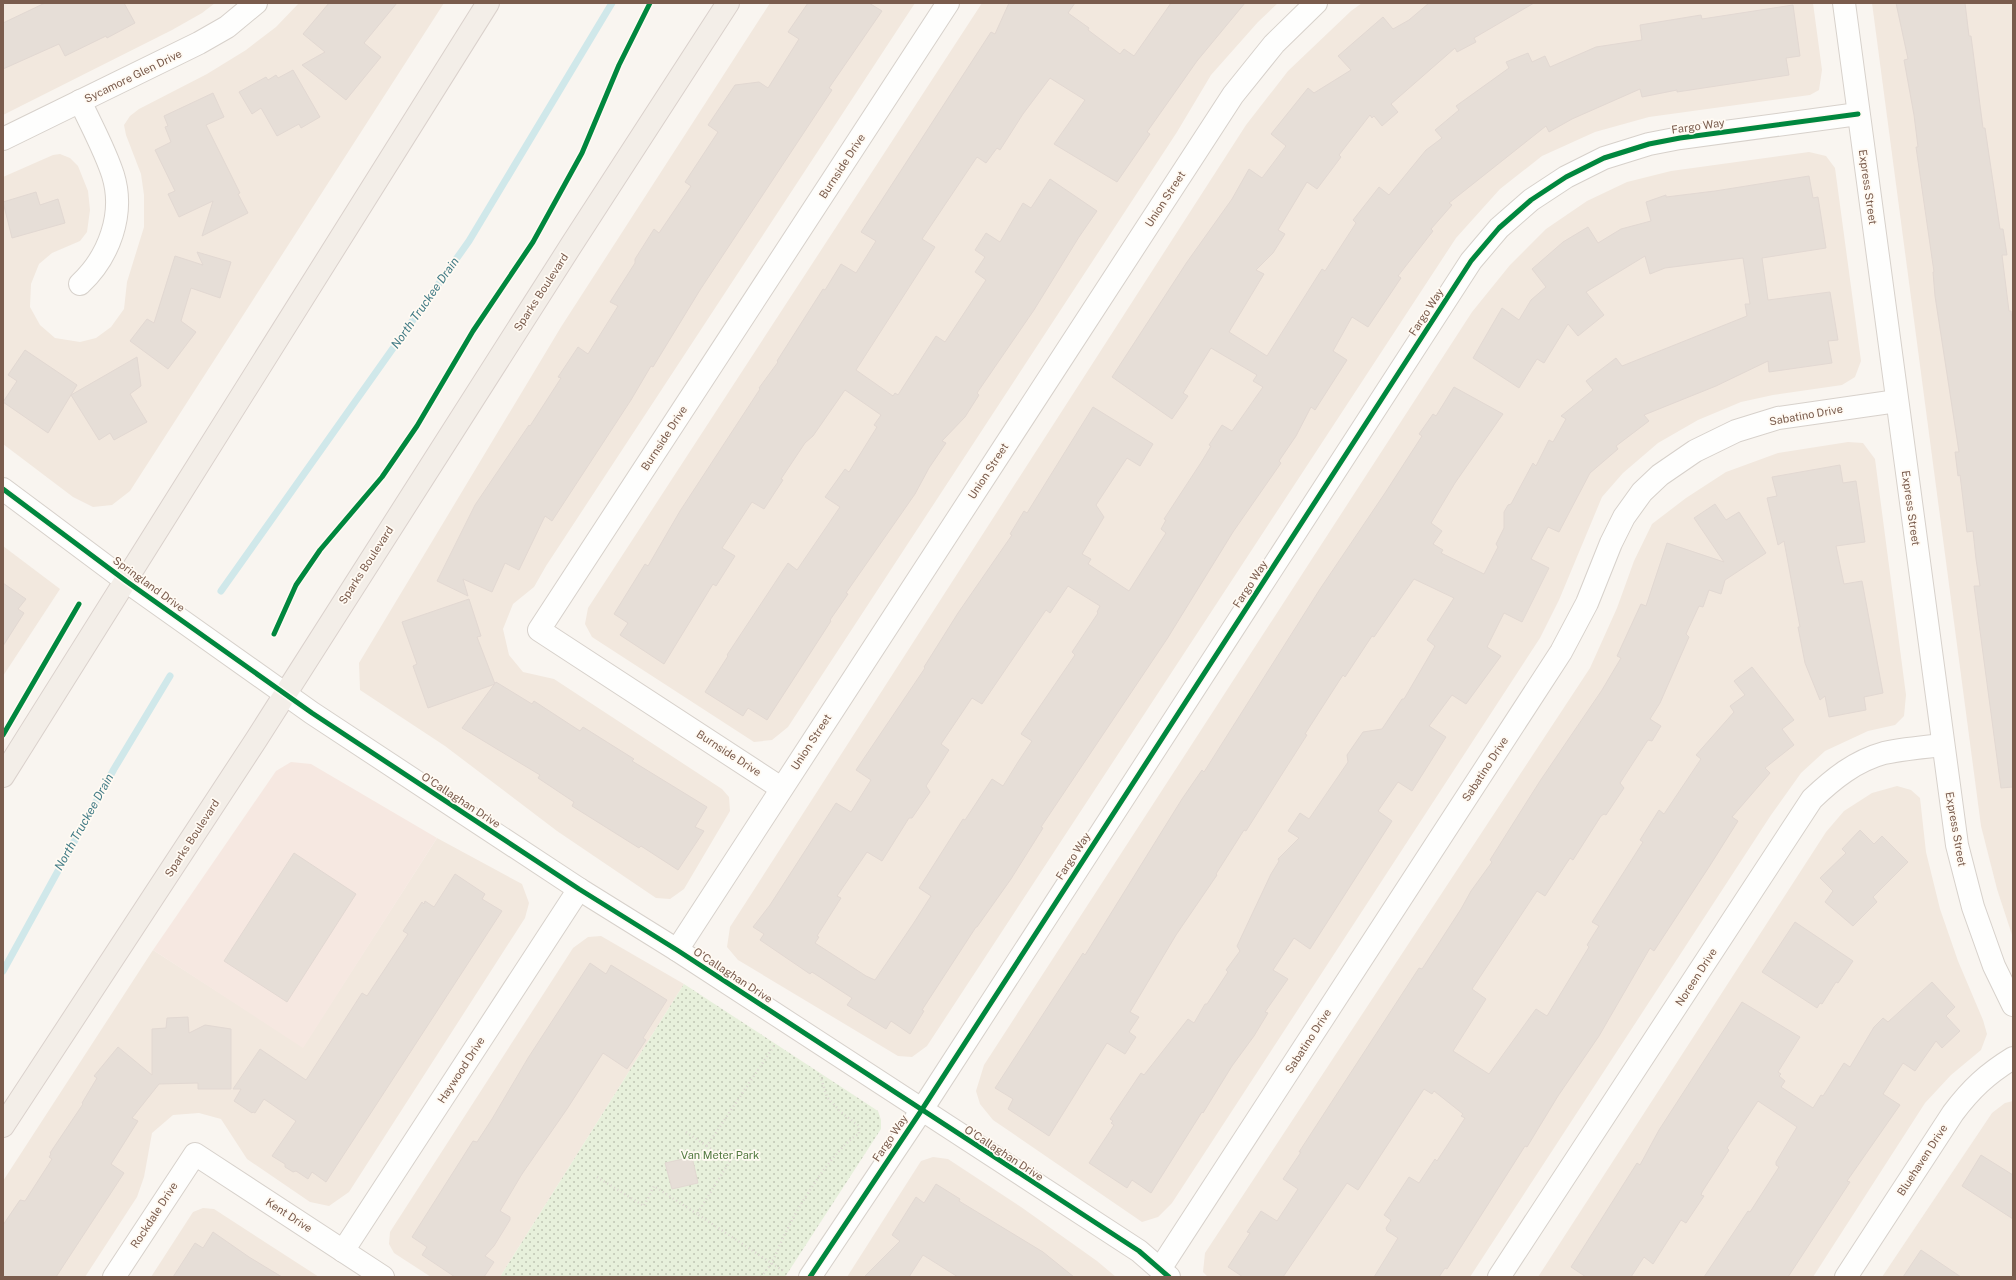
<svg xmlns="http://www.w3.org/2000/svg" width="2016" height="1280" font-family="'Public Sans',sans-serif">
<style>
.residential{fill:#f2e8de}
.commercial{fill:#f6e8e1}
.park{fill:url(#park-dots)}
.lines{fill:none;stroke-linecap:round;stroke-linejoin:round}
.stream{stroke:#d0e8ea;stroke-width:7}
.building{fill:#e6ded7;stroke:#e2d8d2;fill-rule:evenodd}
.minor-casing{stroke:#d7d1cb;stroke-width:24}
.major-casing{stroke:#dad1cc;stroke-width:24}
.path{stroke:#dcd5d0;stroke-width:2.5;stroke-dasharray:1 3;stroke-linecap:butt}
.minor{stroke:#fefefd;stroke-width:22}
.major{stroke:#f3eee8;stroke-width:22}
.cycleway-casing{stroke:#fffaf3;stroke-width:8}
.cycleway{stroke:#00873e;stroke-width:5}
.labels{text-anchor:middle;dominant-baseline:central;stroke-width:3.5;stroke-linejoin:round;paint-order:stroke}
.street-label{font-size:11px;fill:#7a5c4d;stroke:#fffaf3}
.park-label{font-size:11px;fill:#537a41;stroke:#fffaf3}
.water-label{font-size:12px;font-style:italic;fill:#437c86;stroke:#fffaf3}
</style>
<defs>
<pattern id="park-dots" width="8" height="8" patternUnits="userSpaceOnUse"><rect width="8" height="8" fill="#e7f0db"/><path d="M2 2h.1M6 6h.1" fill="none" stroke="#c0c6b4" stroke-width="1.8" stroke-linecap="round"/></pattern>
</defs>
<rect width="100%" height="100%" fill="#f9f5f0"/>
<!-- residential -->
<g class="residential">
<polygon points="3,3 215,3 202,13 172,30 3,115"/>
<polygon points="299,3 444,3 130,491 112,505 93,507 73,497 3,444 3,177 53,155 60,154 70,158 78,166 88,191 90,210 87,232 80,241 52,253 39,264 31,284 30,307 40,325 55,338 80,342 96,338 111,327 124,309 127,282 144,227 144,195 141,174 126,135 124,125 130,116 139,109 207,74 246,50 276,27"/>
<polygon points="770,3 915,3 546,566 534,587 513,604 503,629 509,655 523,672 554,679 722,789 729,797 730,811 684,889 670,899 656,898 557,831 445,746 360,690 359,663 561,327"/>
<polygon points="982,3 1278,3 1258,22 1211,75 1177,132 788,727 772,740 754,742 592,637 585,624 588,608"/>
<polygon points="1362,3 1813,3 1822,70 1819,90 1810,95 1649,117 1595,132 1542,156 1500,189 1456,238 927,1046 912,1057 898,1056 738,960 727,947 730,927 1246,125 1288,71 1351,11"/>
<polygon points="1872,3 2013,3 2013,938 1997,889 1981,826"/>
<polygon points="1809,152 1826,156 1835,168 1861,361 1855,377 1842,385 1773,395 1741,402 1698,420 1658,443 1623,473 1602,497 1559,600 1540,638 1172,1203 1158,1217 1142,1222 993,1120 980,1104 976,1091 984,1065 1472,312 1510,265 1546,229 1587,201 1627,182 1671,171"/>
<polygon points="1848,442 1863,443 1875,459 1906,695 1904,716 1895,725 1868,731 1825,751 1801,773 1771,815 1470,1277 1208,1277 1203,1272 1205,1253 1590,668 1617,608 1634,561 1652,524 1686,498 1726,472 1778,453"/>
<polygon points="3,546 60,589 3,676"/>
<polygon points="1897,786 1911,790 1920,798 1926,852 1940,909 1958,961 1983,1020 1987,1034 1981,1050 1951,1075 1925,1103 1813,1277 1538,1277 1826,832 1844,811 1872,793"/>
<polygon points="437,838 522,884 529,903 525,918 349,1192 329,1206 310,1202 247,1159 221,1119 199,1113 173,1115 152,1133 144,1177 137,1197 85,1277 3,1277 3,1181 153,950 303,1047"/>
<polygon points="601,936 684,984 500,1277 431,1277 394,1253 389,1244 390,1232 573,948 588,937"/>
<polygon points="2013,1101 2013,1277 1882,1277 1992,1113 2005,1103"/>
<polygon points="933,1157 948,1159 1021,1207 1097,1261 1116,1277 847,1277 921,1161"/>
<polygon points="203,1208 214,1209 319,1277 151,1277 193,1212"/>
</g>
<!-- commercial -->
<polygon class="commercial" points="291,762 311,764 437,838 303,1048 153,950 276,771"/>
<!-- park -->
<polygon class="park" points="684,984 878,1111 881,1120 881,1129 785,1277 500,1277"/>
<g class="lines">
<!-- stream -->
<g class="stream">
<polyline points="221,591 469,241 612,3"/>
<polyline points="3,971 114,769 170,676"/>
</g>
</g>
<!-- building -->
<g class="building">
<polygon points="45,3 124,3 135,23 107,38 106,36 65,56 59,44 3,69 3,23"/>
<polygon points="329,3 397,3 364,43 381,57 346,100 302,65 325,52 303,34"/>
<polygon points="808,3 869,3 882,11 829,88 832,90 700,290 653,367 651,366 631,400 552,521 545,516 519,570 505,563 492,592 463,579 468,596 437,581 475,505 529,425 530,426 561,378 558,377 578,347 588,354 618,306 610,302 635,263 635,259 654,229 659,233 691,186 685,182 718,132 708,125 735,85 759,82 768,88 799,39 788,32"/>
<polygon points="1009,3 1075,3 1068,13 1089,28 1088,30 1120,54 1124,49 1134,56 1171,3 1245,3 1197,61 1147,132 1150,134 1117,182 1054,144 1085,100 1050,78 1023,114 1000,150 997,148 986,163 977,157 922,239 935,247 856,370 893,396 895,393 898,395 936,336 945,342 986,280 975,272 985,257 975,250 986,233 1000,242 1023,203 1031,208 1050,179 1097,211 1079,237 1034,310 977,393 979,395 965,417 942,441 946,443 929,468 915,494 846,593 848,594 830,620 831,621 767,720 748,708 743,716 705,692 728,656 727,655 788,563 797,570 840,507 825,497 845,469 849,472 877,427 874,425 881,415 845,390 813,436 805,443 781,479 783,480 764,509 752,502 722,548 735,556 716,586 713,584 664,664 620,635 628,623 614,614 645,564 648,566 680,511 760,389 759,388 778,362 777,361 823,289 825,290 841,264 856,273 876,241 861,232 991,32 995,34"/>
<path d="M1429,3H1534L1474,38L1476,42L1457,52L1455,48L1391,104L1398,112L1382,126L1374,116L1372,118L1370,115L1339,155L1341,157L1317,189L1307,182L1278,230L1285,234L1273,253L1256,270L1264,274L1229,332L1267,356L1322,269L1325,271L1356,223L1353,220L1372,196L1379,187L1389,195L1426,150L1442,138L1435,130L1459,110L1456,106L1509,68L1506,62L1528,53L1532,62L1545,56L1550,67L1596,47L1642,40L1640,25L1701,15L1702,19L1793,5L1800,56L1786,58L1789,75L1677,92V90L1642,97L1640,89L1572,119L1549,132L1546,126L1449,203L1452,205L1431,229L1433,231L1398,276L1401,278L1368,327L1352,317L1333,351L1347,360L1315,410L1311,407L1296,436L1279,461L1281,463L1233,532L1167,639L1041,827L1043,828L1011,879L977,927H976L922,1010L924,1011L910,1034L891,1021L886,1029L847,1005L852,998L812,972L810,974L760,940L764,934L753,927L770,905L836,803L851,812L871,780L856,770L925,668L924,667L958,613L1012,535L1010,534L1024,511L1027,513L1093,407L1153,444L1140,466L1127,458L1096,505L1104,517L1082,554L1091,559L1088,564L1129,591L1166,533L1161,529L1166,520L1164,519L1202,461L1211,446L1209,445L1222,425L1232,431L1263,387L1253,381L1257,375L1211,348L1183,393L1188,396L1172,419L1112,377L1187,262L1232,199L1249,169L1262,178L1286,146L1271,134L1308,88L1314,93L1351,70L1338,56L1383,17L1393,29L1409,20ZM1068,586L1100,606L1097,612L1098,613L1072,652L1075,655L1021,734L1032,741L1018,762L1003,786L992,779L965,820L963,819L919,888L931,896L913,924L875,980L866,976L815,943L819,937L817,936L841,898L837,896L867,852L882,861L909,818H912L930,792L926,786L949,750L941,744L972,698L982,704L1046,610L1050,613Z"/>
<polygon points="1896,3 1965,3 1969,36 1971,36 1983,128 1985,128 2000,229 2003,229 2007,255 2002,255 2009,311 2011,311 2013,327 2013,787 2001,788 1974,586 1980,586 1976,559 1973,531 1967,532 1960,475 1958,476 1955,452 1959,452 1935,296 1933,272 1934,272 1916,147 1918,147 1914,115 1904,60 1908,59"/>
<polygon points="293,70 320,117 301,128 299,124 277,136 261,108 252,114 239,92 266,77 268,80 276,75 278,78"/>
<polygon points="213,93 224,117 206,125 240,193 238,194 248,213 202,236 213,201 179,217 168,194 175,191 155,150 171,142 165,127 168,126 164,116"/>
<polygon points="1809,176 1813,198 1818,197 1826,248 1762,258 1768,300 1830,292 1838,340 1828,341 1832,363 1769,372 1768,361 1716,386 1644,415 1649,421 1616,446 1618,449 1590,473 1559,532 1548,527 1531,559 1549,568 1522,622 1504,613 1487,647 1501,656 1466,704 1452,695 1429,726 1446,737 1412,791 1398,782 1378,811 1392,821 1310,949 1294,938 1273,970 1288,979 1265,1012 1268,1013 1254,1036 1232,1066 1203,1113 1202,1112 1151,1193 1132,1180 1127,1188 1089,1163 1114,1125 1111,1123 1113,1121 1110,1119 1141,1073 1144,1075 1188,1019 1194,1023 1205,1004 1207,1004 1228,972 1226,970 1240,951 1237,946 1271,874 1279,861 1278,859 1299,838 1288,831 1300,813 1309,819 1348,762 1347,755 1363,732 1382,729 1402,699 1404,699 1435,646 1427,640 1454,598 1414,579 1374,637 1372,636 1345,677 1343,675 1305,734 1307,735 1284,771 1246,831 1244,830 1216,874 1217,875 1176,935 1130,1012 1139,1017 1129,1032 1136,1037 1125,1054 1107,1043 1049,1136 1008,1109 1013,1099 995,1088 1083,953 1085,955 1182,799 1202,770 1204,772 1320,589 1385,493 1422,436 1419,434 1433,414 1436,416 1454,387 1503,414 1455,483 1431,523 1442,531 1433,544 1443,550 1441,553 1484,574 1498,547 1496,544 1504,528 1504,512 1508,505 1511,504 1533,463 1536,466 1549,440 1553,442 1566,419 1561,416 1593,390 1586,381 1616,358 1622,366 1747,316 1745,304 1750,304 1743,258 1665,268 1650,274 1645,256 1586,292 1604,315 1578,336 1568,324 1544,363 1537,359 1519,388 1473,358 1502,308 1519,320 1531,300 1546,287 1532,269 1563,242 1588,227 1598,243 1621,229 1651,221 1646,202 1666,195 1666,197 1715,191"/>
<polygon points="36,192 40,205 58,199 65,223 12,238 3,202"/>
<polygon points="197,252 231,262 220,298 191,288 181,321 196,332 168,369 130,341 147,319 154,323 175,256 203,265"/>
<polygon points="25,350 77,385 48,433 3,402 17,381 8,375"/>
<polygon points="137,357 141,386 130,394 147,422 114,440 110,433 99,440 71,395"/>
<polygon points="1840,465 1843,483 1856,481 1865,542 1836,546 1844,584 1862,581 1883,693 1864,697 1866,710 1829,717 1825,696 1820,700 1805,663 1798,627 1800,627 1784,541 1778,545 1767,498 1777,496 1772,477"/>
<polygon points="1715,504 1726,520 1739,512 1766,553 1725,580 1721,594 1709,590 1703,607 1699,606 1686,634 1689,637 1660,703 1650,719 1661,726 1652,741 1648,740 1620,783 1624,788 1606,815 1604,814 1601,816 1573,860 1570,858 1545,896 1537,891 1472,989 1486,999 1453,1051 1489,1074 1536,1009 1547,1016 1589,947 1587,945 1599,926 1592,922 1643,842 1640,840 1659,810 1664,814 1701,759 1696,755 1734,712 1730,706 1745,695 1734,681 1752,667 1794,720 1782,729 1794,745 1765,768 1770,773 1732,817 1738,821 1709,867 1654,951 1650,948 1599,1036 1558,1096 1527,1147 1525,1146 1447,1269 1445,1268 1439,1277 1374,1277 1398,1238 1387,1231 1386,1228 1391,1220 1384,1215 1409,1177 1419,1183 1435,1159 1437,1161 1465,1118 1461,1116 1463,1114 1434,1091 1432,1094 1424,1089 1358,1190 1347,1183 1283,1277 1243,1277 1228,1267 1250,1233 1247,1232 1261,1211 1277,1221 1298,1189 1283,1179 1301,1152 1299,1152 1419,968 1422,969 1461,909 1471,891 1492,862 1490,860 1540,781 1602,690 1621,658 1617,656 1641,604 1646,606 1667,543 1724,562 1694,518"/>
<polygon points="3,583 26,599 18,609 24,613 3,646"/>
<polygon points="469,599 481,636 477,637 495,684 428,708 413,666 417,664 402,622"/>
<polygon points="496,682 532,704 534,701 580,731 583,727 634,759 632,761 707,807 695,827 704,831 678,870 641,846 639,848 572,806 574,802 538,778 540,775 462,728"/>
<polygon points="1860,830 1874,844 1882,836 1908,862 1873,897 1877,902 1853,926 1825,902 1833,891 1820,878 1846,853 1842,849"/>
<polygon points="294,853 356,894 287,1002 224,961"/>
<polygon points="455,874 485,894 482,899 502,911 326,1182 312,1172 308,1179 296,1171 293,1172 285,1167 285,1164 272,1156 296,1121 264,1099 255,1113 253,1112 252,1113 234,1101 241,1089 233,1089 260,1049 306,1080 362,993 367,996 408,934 403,931 422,902 424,904 425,901 434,907"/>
<polygon points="1795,922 1853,961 1838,983 1836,982 1822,1004 1820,1003 1817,1008 1762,972"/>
<polygon points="590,963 606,974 611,965 667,1000 643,1038 646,1040 627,1069 603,1053 567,1109 522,1174 500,1211 510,1217 510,1220 494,1246 485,1256 494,1262 484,1277 455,1277 422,1255 427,1247 412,1237 473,1141 477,1142 492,1119 528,1058"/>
<polygon points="1932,982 1955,1007 1946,1016 1960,1031 1942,1048 1936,1041 1915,1071 1903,1063 1883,1094 1900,1105 1847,1181 1850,1182 1788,1277 1704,1277 1748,1211 1750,1212 1779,1167 1776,1165 1776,1162 1797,1127 1758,1101 1727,1148 1729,1150 1702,1192 1701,1195 1704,1196 1686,1223 1681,1220 1653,1264 1644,1257 1631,1277 1586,1277 1571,1267 1637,1163 1640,1165 1659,1130 1742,1002 1800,1037 1778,1072 1781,1074 1779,1076 1785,1081 1781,1087 1813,1108 1821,1095 1823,1096 1844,1063 1850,1067 1874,1027 1883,1018 1888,1022"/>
<polygon points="188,1017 189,1033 205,1025 231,1029 231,1089 198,1089 198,1083 159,1084 132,1118 138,1121 111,1164 124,1173 56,1277 3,1277 3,1225 20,1200 25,1201 52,1159 49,1157 51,1154 50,1153 83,1104 82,1103 97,1078 94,1076 118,1047 152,1075 152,1029 166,1028 167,1018"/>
<polygon points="1981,1155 2013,1175 2013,1219 1962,1186"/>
<polygon points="692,1157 698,1183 672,1189 665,1163"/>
<polygon points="936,1184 960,1199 959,1201 1043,1252 1074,1277 958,1277 923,1255 909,1277 864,1277 900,1241 892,1235 916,1197 924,1203"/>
<polygon points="213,1232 249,1257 282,1277 173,1277 195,1243 203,1248"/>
<polygon points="1921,1250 1961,1277 1903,1277"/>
</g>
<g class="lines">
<!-- minor casing -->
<g class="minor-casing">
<g id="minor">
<polyline points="1844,3 1957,845 1973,907 1994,966 2013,1005"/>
<polyline points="3,139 199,43 227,27 256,3"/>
<path d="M80,284C109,257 125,214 113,175C105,150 91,125 80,101"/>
<polyline points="3,489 126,581 312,713 579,889 677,950 1139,1251 1169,1277"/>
<polyline points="781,788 539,630 948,3"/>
<polyline points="677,950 1233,95 1274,44 1316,3"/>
<polyline points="343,1251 579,889"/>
<polyline points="1160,1269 1561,652 1587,603 1611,543 1624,517 1642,492 1660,475 1695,451 1736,431 1778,418 1897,401"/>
<polyline points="114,1277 195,1154 383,1277"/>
<polyline points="810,1277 921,1111 1471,261 1499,228 1531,200 1566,177 1604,158 1649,144 1680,138 1858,114"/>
<path d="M1499,1277L1812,799C1833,779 1855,761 1884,753C1903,749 1924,747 1943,745"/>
<path d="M1846,1277L1953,1113C1971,1089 1987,1074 2013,1058"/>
</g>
</g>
<!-- major casing -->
<g class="major-casing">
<g id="major">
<polyline points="3,776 488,3"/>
<polyline points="3,1126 256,740 572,244 728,3"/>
</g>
</g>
<!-- path -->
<g class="path">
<polyline points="774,1046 707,1146 730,1161 697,1214 785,1272"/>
<polyline points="686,1132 707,1146"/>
<polyline points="597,1177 644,1206 654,1186 697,1214"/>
<path d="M761,1277C776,1260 776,1251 786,1232C797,1208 836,1145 859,1134V1126L842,1113L827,1097L820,1075"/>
</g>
<!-- minor -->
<use href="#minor" class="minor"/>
<!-- major -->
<use href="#major" class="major"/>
<!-- cycleway casing -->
<g class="cycleway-casing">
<g id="cycleway">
<polyline points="3,489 126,581 312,713 579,889 677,950 1139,1251 1169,1277"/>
<polyline points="274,634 296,585 320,550 382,477 417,426 473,331 533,242 582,153 619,65 650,3"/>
<polyline points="3,735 79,604"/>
<polyline points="810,1277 921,1111 1471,261 1499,228 1531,200 1566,177 1604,158 1649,144 1680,138 1858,114"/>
</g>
</g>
<!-- cycleway -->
<use href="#cycleway" class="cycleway"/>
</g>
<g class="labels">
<!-- street labels -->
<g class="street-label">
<text transform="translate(133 76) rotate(-26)">Sycamore Glen Drive</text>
<text transform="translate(1698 126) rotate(-8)">Fargo Way</text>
<text transform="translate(842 166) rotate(-57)">Burnside Drive</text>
<text transform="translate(1868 187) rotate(82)">Express Street</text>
<text transform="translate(1165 199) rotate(-57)">Union Street</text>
<text transform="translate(541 292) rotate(-57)">Sparks Boulevard</text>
<text transform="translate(1426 312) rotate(-57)">Fargo Way</text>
<text transform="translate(1806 415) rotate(-10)">Sabatino Drive</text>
<text transform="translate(664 438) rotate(-57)">Burnside Drive</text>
<text transform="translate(988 471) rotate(-57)">Union Street</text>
<text transform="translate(1911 508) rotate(82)">Express Street</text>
<text transform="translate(366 565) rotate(-57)">Sparks Boulevard</text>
<text transform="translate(149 584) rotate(36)">Springland Drive</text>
<text transform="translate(1250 584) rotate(-57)">Fargo Way</text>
<text transform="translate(811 742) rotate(-57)">Union Street</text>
<text transform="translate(729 753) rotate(33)">Burnside Drive</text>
<text transform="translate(1485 769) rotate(-57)">Sabatino Drive</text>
<text transform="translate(461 800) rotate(33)">O'Callaghan Drive</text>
<text transform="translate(1956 829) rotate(80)">Express Street</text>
<text transform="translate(192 838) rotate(-57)">Sparks Boulevard</text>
<text transform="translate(1073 856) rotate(-57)">Fargo Way</text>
<text transform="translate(733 975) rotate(33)">O'Callaghan Drive</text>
<text transform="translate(1696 977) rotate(-57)">Noreen Drive</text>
<text transform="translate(1308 1041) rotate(-57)">Sabatino Drive</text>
<text transform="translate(461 1070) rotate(-57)">Haywood Drive</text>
<text transform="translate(890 1138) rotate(-56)">Fargo Way</text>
<text transform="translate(1004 1153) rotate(33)">O'Callaghan Drive</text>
<text transform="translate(1922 1160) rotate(-57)">Bluehaven Drive</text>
<text transform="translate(154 1215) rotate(-57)">Rockdale Drive</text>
<text transform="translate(289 1215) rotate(33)">Kent Drive</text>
</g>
<!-- park labels -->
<g class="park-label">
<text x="720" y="1155">Van Meter Park</text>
</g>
<!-- water labels -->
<g class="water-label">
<text transform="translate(425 303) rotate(-55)">North Truckee Drain</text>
<text transform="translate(84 822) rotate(-61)">North Truckee Drain</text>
</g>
</g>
<!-- border -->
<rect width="2016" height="1280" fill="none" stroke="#7a5c4d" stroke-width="8"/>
</svg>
